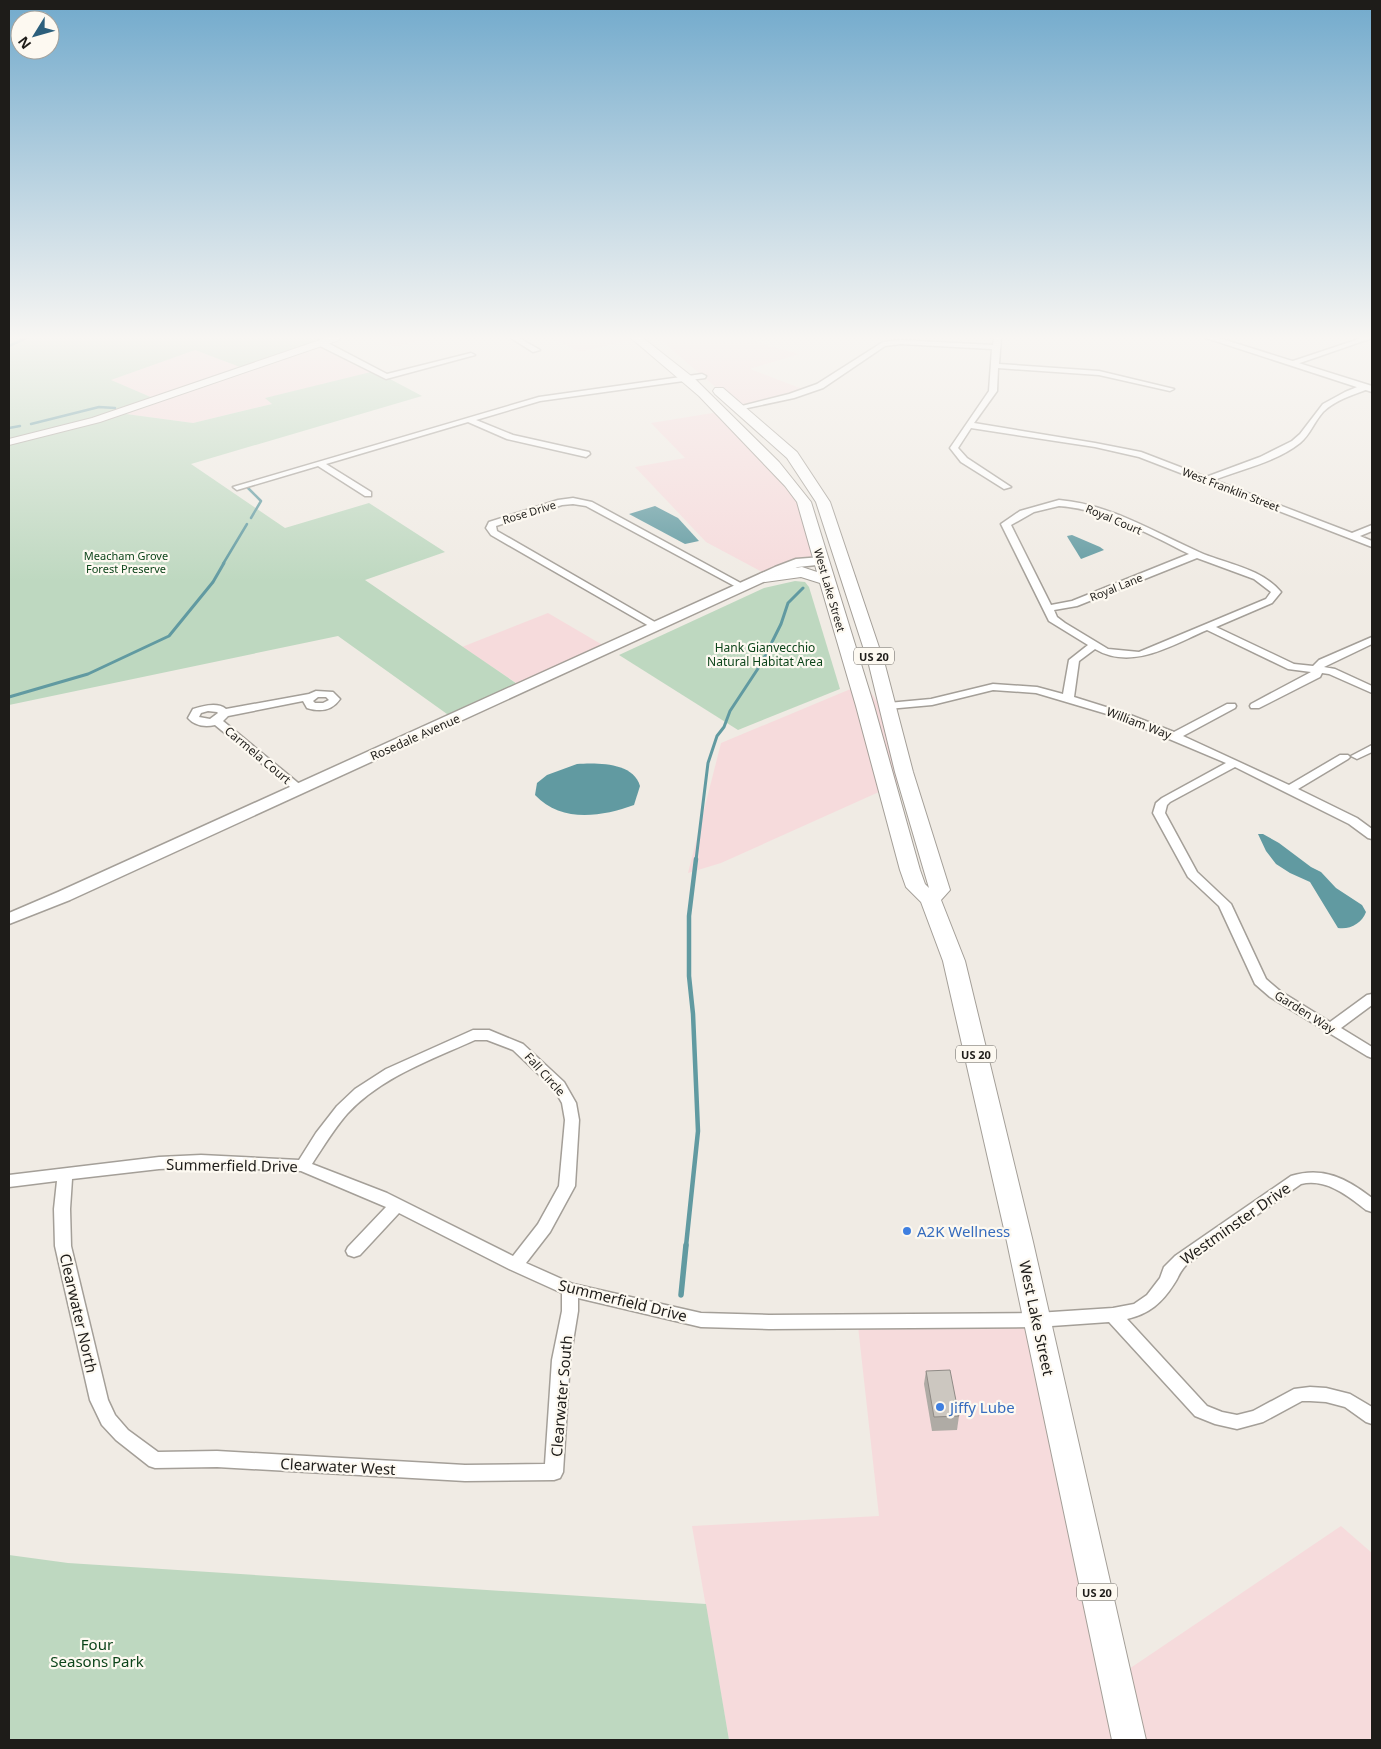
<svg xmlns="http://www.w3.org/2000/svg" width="1381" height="1749" font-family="'Noto Sans',sans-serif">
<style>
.commercial{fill:#f6dbdc}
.green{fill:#bed8c0}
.water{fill:#619aa1}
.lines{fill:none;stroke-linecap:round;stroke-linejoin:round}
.stream-far3{stroke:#619aa1;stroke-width:2.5}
.stream-far2{stroke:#619aa1;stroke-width:3}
.stream-far1{stroke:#619aa1;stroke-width:4.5}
.stream{stroke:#619aa1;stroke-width:5.5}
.minor-casing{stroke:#a49f98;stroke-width:3}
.tertiary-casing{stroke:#a49f98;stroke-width:3}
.secondary-casing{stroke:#a49f98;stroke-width:2}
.primary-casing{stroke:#a49f98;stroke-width:2}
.minor{fill:#fff;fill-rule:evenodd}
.tertiary{fill:#fff;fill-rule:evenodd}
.secondary{fill:#fff;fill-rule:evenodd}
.primary{fill:#fff;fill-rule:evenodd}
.wall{fill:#afaba5}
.building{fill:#ccc7c0;stroke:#8f8b86}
.shop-dot{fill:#3f7fe0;stroke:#fdf9f1;stroke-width:2}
.labels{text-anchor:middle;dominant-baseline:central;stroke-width:4.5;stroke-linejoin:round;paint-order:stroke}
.far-street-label{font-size:11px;fill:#1e1c19;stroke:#fdf9f1}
.far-park-label{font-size:11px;fill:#0c441a;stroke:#fdf9f1}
.shield{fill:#fdf9f1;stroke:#615e5a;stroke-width:1}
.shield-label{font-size:11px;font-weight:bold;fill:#1e1c19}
.park-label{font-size:12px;fill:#0c441a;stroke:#fdf9f1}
.street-label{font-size:12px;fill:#1e1c19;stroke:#fdf9f1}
.near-street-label{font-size:15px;fill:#1e1c19;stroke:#fdf9f1}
.near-shop-label{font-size:15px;fill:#366cbe;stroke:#fdf9f1;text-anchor:start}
.near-park-label{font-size:15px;fill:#0c441a;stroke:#fdf9f1}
</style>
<rect width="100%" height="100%" fill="#f0ebe4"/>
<!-- commercial -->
<g class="commercial">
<polygon points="374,338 431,338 394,347"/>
<polygon points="552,338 632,338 634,339 580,352"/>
<polygon points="658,338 748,338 765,345 799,354 750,369 805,390 739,407"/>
<polygon points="326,344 377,371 266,398 272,404 193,423 126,414"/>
<polygon points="195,350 240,367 153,398 110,380"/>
<polygon points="719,412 795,494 819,560 766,574 706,542 635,467 685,458 651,423"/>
<polygon points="548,613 606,647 521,686 462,647"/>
<polygon points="865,683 879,705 899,783 721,863 688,873 721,743"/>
<polygon points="1032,1324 1122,1740 729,1740 692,1526 879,1516 858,1326"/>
<polygon points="1341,1526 1372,1553 1372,1740 1138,1740 1123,1673"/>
</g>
<!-- green -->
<g class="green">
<polygon points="9,338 325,338 240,367 195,350 111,380 153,398 116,411 126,414 193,423 272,404 265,398 375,371 422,396 191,464 285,528 369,503 445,552 365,580 523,688 454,719 338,636 9,705"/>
<polygon points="795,581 805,582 809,587 840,689 738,730 619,655 764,588"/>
<polygon points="9,1555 68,1563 706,1604 729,1740 9,1740"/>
</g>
<!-- water -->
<g class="water">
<polygon points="655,506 678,518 699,541 685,544 629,514"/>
<polygon points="1072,535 1100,547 1104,550 1081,559 1068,538 1067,536"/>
<path d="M577,764C597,763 633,762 640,786L634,805C601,817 561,823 535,795L537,783L547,775Z"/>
<path d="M1258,834H1263L1279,843L1311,867L1321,872L1336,888L1362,905L1366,912C1362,923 1350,930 1338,928L1310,882L1290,873L1276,864L1266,851Z"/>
</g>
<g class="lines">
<!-- stream-far3 -->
<g class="stream-far3">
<polyline points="9,346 26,338"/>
<polyline points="31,424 99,407 115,408"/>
<polyline points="9,428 20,426"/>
<polyline points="248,488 261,501 251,518"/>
<polyline points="223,564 247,524"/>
</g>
<!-- stream-far2 -->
<g class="stream-far2">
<polyline points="9,697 88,674 169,636 213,582 224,563"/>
<polyline points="696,860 708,763 717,736 724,727 730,711 761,664 781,624 788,603 803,588"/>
</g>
<!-- stream-far1 -->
<polyline class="stream-far1" points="686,1246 698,1131 693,1014 689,976 689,916 696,859"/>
<!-- stream -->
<polyline class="stream" points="681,1295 686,1245"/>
<!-- minor casing -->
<g class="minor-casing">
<g id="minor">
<polygon points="511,338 519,338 540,350 533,352"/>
<path d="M994,338H1001L999,364L1099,371L1174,389L1170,391L1099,375L998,368L997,391L974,423L1095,443L1141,452L1206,477L1260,457L1292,441L1300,434L1323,404L1345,392L1362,385H1368V389C1353,395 1335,400 1323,412C1314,422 1310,435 1300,443C1276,462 1242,469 1214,480L1352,533L1372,525V531L1360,536L1372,541V547L1139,457L1095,447L971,428L958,448L967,458L1011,487L1004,489L961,462L950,448L989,391L992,349L901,344L885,346L823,388L794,398L738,410L734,408L789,394L817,384L883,342L901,340L993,345Z"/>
<polygon points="1362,338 1372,338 1294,365 1287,363"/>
<polygon points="318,341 324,341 387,374 471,353 475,355 386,379 318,345"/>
<polygon points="702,374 706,376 705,378 540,401 476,420 513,435 589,452 590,454 586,457 507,439 468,422 326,464 371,492 371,496 365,496 318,466 237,490 233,487 539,397"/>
<polygon points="573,498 592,502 748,587 746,589 740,589 586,506 573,504 562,505 496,526 497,531 660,625 661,627 656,630 491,535 486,528 489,522 558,500"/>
<path d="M1059,500C1109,504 1154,532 1199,552C1226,564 1261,568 1281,592L1272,603L1216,627L1294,664L1313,666L1319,660L1372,637V644L1324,667L1335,669L1372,686V693L1329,674L1322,673L1320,677L1259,708H1251L1250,706L1251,704L1311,672L1288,669L1207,630C1172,645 1132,671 1095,649L1079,661L1074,697L1125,713L1174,732L1227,704H1235L1236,706L1235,708L1183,736L1289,785L1340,755H1348L1350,757L1348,759L1298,789L1357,818L1372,829V839L1368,838L1349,824L1235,767L1170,802L1167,805L1165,813L1197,872L1231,904L1266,979L1280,991L1330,1022L1367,995L1372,994V1005L1341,1028L1372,1047V1058L1367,1056L1270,997L1255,984L1219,906L1188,877L1153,813L1156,803L1162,798L1226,763L1117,717L1036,693L993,690L932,705L888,709L883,706L888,703L931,699L993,684L1037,687L1063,694L1069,660L1088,645L1049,621L1001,524L1020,511ZM1059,506C1104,509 1149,534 1189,554L1072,601L1051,605L1011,525L1034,512ZM1197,558L1254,579L1271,592L1266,599L1139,652L1108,649L1065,623L1057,617L1054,610L1077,606Z"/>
<path d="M316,691L333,692L340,699C332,711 320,712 307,708L303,701L228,716L223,721L303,787L305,789L299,792L295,791L215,725C205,727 195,726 188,718L193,709C204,706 217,702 226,709L309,694ZM318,697H326L329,700L323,703H315L313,701ZM208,711L217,712L218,713L210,719L199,717L201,713Z"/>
<polygon points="1372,745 1372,752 1357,759 1351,756"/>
<path d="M473,1030H489L523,1044L564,1082L576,1103L579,1120L575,1186L550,1232L526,1263L573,1284L701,1313L769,1315L1037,1313L1113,1308L1134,1304L1147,1295L1160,1278L1164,1267L1175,1256L1291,1176C1323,1166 1346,1178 1372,1198V1212L1366,1210C1348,1196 1326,1178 1301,1184L1187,1264C1178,1274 1180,1275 1174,1284C1162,1303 1149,1314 1127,1319L1207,1406L1222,1412L1237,1415L1253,1411L1294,1389L1310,1387L1326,1388L1350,1394L1372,1407V1424L1366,1422L1345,1407L1326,1402L1310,1401H1302L1263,1422L1237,1429L1215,1424L1195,1416L1109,1322L1037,1327L769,1329L701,1327L578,1298V1311L570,1360L563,1472L560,1478L554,1480L465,1481L217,1467L155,1468L149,1466L116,1440L102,1425L90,1400L55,1246L54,1209L57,1181L9,1187V1175L159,1157L201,1155L299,1160L316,1133L337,1106L355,1089L386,1069ZM475,1040H487L513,1050L554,1089L562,1103L565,1120L559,1186L538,1224L513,1256L387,1193L312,1164C323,1147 334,1129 347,1114C381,1077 431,1060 475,1040ZM201,1167L301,1171L386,1207L348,1247L346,1251L348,1255L354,1257L360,1255L399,1213L509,1269L562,1293V1311L552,1360L545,1464L465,1465L217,1451L158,1452L128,1430L115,1415L108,1400L71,1246L70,1209L72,1179L159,1169Z"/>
</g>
</g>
<!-- tertiary casing -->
<g class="tertiary-casing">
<g id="tertiary">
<polygon points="1206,338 1219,338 1372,386 1372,392"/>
<polygon points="822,557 828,561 826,564 798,567 783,573 70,900 9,924 9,913 58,892 775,567 796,559"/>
</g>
</g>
<!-- secondary casing -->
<g class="secondary-casing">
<polygon id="secondary" points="326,338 340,338 339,340 100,422 9,445 9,439 92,418"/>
</g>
<!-- primary casing -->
<g class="primary-casing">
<polygon id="primary" points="631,338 643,338 695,379 779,462 811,502 874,706 920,870 925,884 929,888 895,772 869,665 816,502 787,458 715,394 713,391 715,388 723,388 797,452 830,502 885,665 913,772 950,890 941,900 965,961 1033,1242 1146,1740 1112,1740 1007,1242 943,961 921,902 906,887 900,870 856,706 820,583 801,577 765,582 760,580 757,577 760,574 765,572 802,567 817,572 797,502 785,486 699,396"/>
</g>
<!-- minor -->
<use href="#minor" class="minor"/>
<!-- tertiary -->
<use href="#tertiary" class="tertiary"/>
<!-- secondary -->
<use href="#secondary" class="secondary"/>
<!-- primary -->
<use href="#primary" class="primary"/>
</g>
<!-- wall -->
<polygon class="wall" points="926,1371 959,1416 957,1430 932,1431 924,1384"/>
<!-- building -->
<polygon class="building" points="950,1370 959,1416 934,1417 926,1371"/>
<!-- sky -->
<linearGradient id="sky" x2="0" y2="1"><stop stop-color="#72aacc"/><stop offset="0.58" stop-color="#f8f6f3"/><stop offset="1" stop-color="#f8f6f3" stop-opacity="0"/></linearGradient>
<rect width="1381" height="582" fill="url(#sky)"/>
<!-- markers -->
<g class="shop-dot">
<circle cx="907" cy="1231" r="5"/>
<circle cx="940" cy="1407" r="5"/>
</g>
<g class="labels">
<!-- far-street labels -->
<g class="far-street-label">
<text transform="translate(1231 489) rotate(21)">West Franklin Street</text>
<text transform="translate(529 512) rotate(-17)">Rose Drive</text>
<text transform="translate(1114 519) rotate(23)">Royal Court</text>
<text transform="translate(1116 587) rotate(-22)">Royal Lane</text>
<text transform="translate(830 590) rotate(74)">West Lake Street</text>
</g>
<!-- far-park labels -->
<g class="far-park-label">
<text x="126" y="555">Meacham Grove<tspan x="126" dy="13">Forest Preserve</tspan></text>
</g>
<!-- shield labels -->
<g class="shield">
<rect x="854" y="647.5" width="40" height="17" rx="4"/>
<rect x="956" y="1045.5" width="40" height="17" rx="4"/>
<rect x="1077" y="1583.5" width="40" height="17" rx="4"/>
</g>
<g class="shield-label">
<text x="874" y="656">US 20</text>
<text x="976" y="1054">US 20</text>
<text x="1097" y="1592">US 20</text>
</g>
<!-- park labels -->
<g class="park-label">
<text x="765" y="647">Hank Gianvecchio<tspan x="765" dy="14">Natural Habitat Area</tspan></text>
</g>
<!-- street labels -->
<g class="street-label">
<text transform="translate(1139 723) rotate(21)">William Way</text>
<text transform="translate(415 737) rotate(-24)">Rosedale Avenue</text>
<text transform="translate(258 755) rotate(40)">Carmela Court</text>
<text transform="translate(1305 1012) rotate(32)">Garden Way</text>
<text transform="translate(545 1074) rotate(48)">Fall Circle</text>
</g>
<!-- near-street labels -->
<g class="near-street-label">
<text transform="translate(232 1165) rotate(1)">Summerfield Drive</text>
<text transform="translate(1235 1223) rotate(-35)">Westminster Drive</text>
<text transform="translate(623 1300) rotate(14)">Summerfield Drive</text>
<text transform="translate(79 1313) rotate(77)">Clearwater North</text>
<text transform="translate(1037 1318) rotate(78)">West Lake Street</text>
<text transform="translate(561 1396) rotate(-85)">Clearwater South</text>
<text transform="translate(338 1466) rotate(3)">Clearwater West</text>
</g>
<!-- near-shop labels -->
<g class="near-shop-label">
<text x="917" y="1231">A2K Wellness</text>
<text x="950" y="1407">Jiffy Lube</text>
</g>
<!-- near-park labels -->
<g class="near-park-label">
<text x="97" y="1644">Four<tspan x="97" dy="17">Seasons Park</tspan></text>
</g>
</g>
<!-- border -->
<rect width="1381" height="1749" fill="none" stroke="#1e1c19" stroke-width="20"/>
<!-- north arrow -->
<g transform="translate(35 35) rotate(233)"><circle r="24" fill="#fdf9f1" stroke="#a4a19b"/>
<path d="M0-4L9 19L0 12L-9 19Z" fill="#2c5f7c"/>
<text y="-8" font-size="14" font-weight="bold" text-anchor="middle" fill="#1e1c19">N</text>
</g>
</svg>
